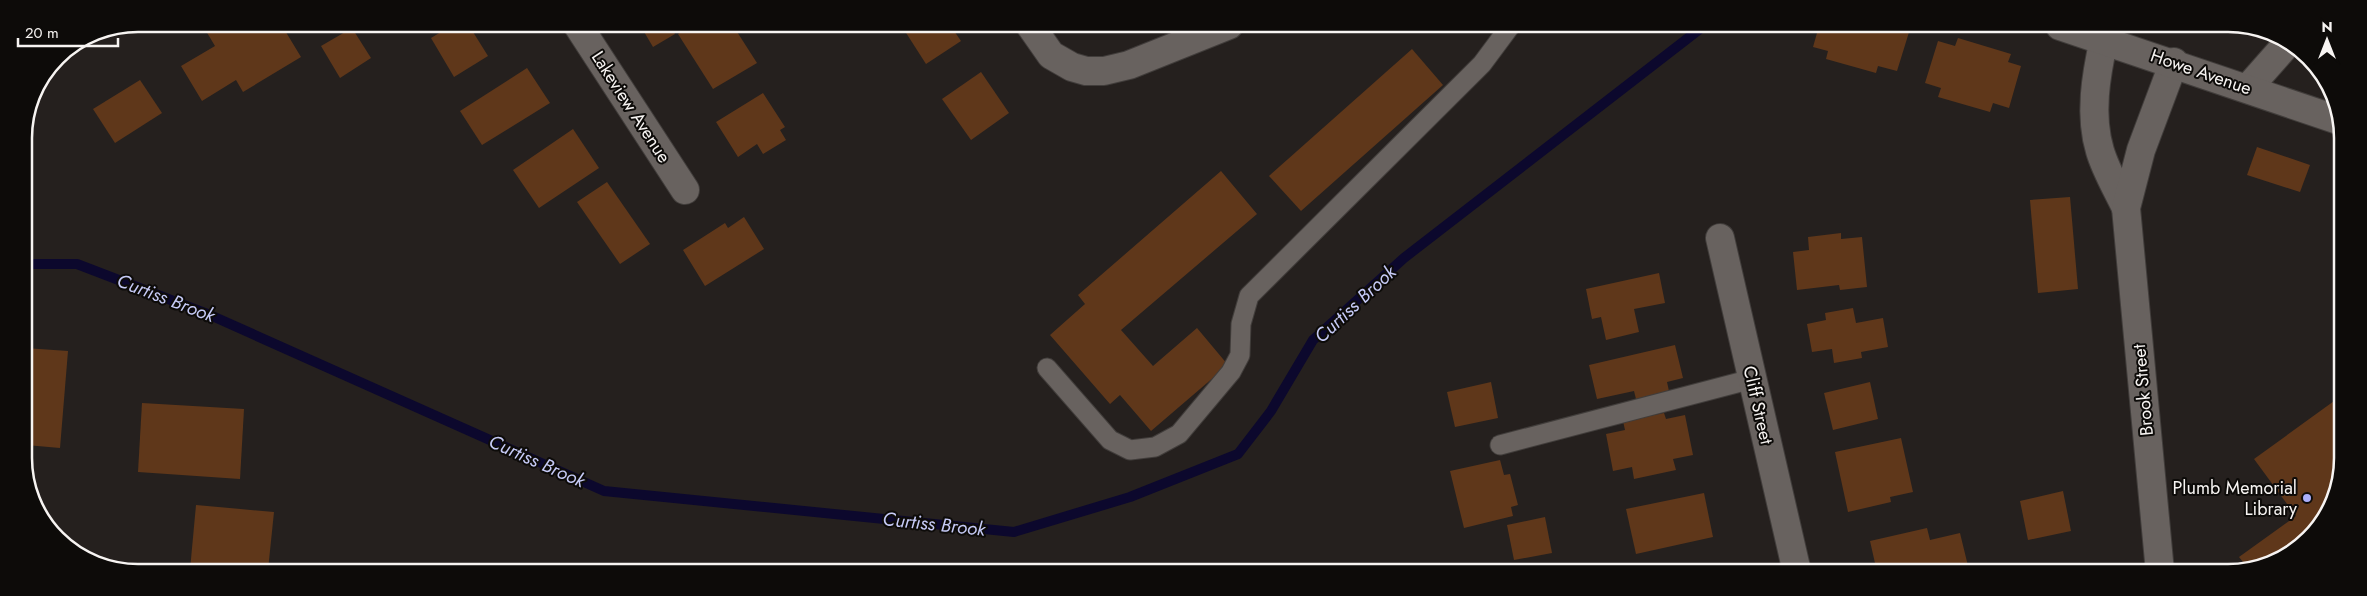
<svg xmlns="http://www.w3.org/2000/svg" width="2367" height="596" font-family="Jost,sans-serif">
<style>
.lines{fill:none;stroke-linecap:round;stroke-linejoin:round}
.stream{stroke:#0c082d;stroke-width:10}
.building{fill:#5f371a}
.service-casing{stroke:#413d3b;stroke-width:21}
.minor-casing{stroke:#413d3b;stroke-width:30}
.secondary-casing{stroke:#413d3b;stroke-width:30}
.service{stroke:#68625f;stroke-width:19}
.minor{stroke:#68625f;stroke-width:28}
.secondary{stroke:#68625f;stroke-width:28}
.poi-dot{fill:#abaffb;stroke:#0d0b09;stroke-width:2}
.labels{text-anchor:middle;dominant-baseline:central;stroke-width:4;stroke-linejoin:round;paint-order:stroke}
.street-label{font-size:18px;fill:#f7f4f2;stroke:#0d0b09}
.poi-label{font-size:18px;fill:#f7f4f2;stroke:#0d0b09;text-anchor:end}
.water-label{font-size:19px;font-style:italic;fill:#c6caf6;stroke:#0d0b09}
.rim{fill:none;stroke:#f7f4f2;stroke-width:2.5}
</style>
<rect width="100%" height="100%" fill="#25201e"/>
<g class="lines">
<!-- stream -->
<polyline class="stream" points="25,264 77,264 210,315 604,491 1014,532 1130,497 1238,454 1271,411 1313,340 1404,258 1705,25"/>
</g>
<!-- building -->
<g class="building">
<polygon points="217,24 281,24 301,57 243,92 236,80 202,101 181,66 215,46 206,31"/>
<polygon points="454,24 468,24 488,56 454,77 431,38"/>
<polygon points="670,24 675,34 653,47 640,25"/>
<polygon points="693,24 732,24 757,63 713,89 678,34"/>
<polygon points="901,25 950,25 961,41 926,64"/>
<polygon points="1819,26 1898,26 1910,29 1897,71 1878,66 1876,73 1826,59 1828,51 1813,47"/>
<polygon points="352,28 371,58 340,78 321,46"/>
<polygon points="1958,38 2011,54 2008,62 2021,66 2009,108 1993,103 1990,112 1938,97 1941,88 1925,83 1938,41 1955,46"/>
<polygon points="1412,49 1443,85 1301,211 1269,176"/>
<polygon points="527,68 550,103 482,145 460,111"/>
<polygon points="981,72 1009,113 971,140 942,99"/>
<polygon points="140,80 162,113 115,143 93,109"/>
<polygon points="763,93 785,127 780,130 786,140 763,154 757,144 738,157 716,122"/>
<polygon points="573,129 599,168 539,208 513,170"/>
<polygon points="2257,147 2310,165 2300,192 2247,175"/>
<polygon points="1221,171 1257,214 1121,330 1153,366 1197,328 1228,365 1151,431 1120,395 1110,404 1050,335 1085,304 1078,295"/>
<polygon points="607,182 650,244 620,264 577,202"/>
<polygon points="2070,197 2078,289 2038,293 2030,200"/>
<polygon points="744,217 764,249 705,286 683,250 725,223 728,228"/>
<polygon points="1841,233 1841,239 1862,237 1867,287 1840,290 1839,285 1797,290 1793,252 1809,250 1808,237"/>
<polygon points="1659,273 1665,303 1634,309 1639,332 1606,340 1601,317 1592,319 1586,289"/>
<polygon points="1853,308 1856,323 1883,318 1888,347 1861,352 1862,358 1834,363 1832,349 1812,352 1807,324 1826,320 1825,313"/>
<polygon points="1675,345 1683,378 1667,382 1669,391 1636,399 1634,391 1597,399 1589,365"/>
<polygon points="25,348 68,351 60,448 26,445"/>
<polygon points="1491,382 1498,418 1455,427 1447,392"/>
<polygon points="1870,382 1878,419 1833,430 1824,393"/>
<polygon points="2341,396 2341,480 2304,544 2247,567 2239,557 2296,516 2254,459"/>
<polygon points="142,403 244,409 240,479 138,472"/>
<polygon points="1664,413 1666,419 1685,415 1693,455 1673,459 1676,470 1634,479 1632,467 1613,471 1606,434 1625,430 1623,421"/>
<polygon points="1901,438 1913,492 1890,497 1891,502 1848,512 1835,452"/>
<polygon points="1500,460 1504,475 1510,474 1518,505 1511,507 1513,516 1464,528 1450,471"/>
<polygon points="2063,491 2071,531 2028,540 2020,501"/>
<polygon points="1704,493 1713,537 1636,554 1626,509"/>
<polygon points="196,505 274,512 268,570 190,570"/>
<polygon points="1545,517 1552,553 1514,560 1507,525"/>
<polygon points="1927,528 1930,540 1960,533 1968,566 1941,572 1937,572 1935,565 1909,572 1877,572 1870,541"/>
<polygon points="109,566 134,568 134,570 116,570"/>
<polygon points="1723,566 1724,572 1702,572 1702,571"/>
</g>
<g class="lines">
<!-- service casing -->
<g class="service-casing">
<g id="service">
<polyline points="1047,368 1110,440 1130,450 1155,447 1179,434 1231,372 1240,355 1241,324 1249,296 1482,64 1511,25"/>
<polyline points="1500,445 1752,379"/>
</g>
</g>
<!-- minor casing -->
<g class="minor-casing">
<g id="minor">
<polyline points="577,24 685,190"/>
<polyline points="1030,25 1051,55 1072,67 1086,71 1104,71 1129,65 1229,25"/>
<path d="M2104,39C2096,75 2089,115 2100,151C2106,171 2117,189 2126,208"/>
<polyline points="2248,88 2286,45"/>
<polyline points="1720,238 1797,572"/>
<polyline points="2160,572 2126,208 2141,150 2174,62"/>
</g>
</g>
<!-- secondary casing -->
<g class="secondary-casing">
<polyline id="secondary" points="2060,26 2341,121"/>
</g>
<!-- service -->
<use href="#service" class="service"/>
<!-- minor -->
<use href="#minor" class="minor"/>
<!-- secondary -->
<use href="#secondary" class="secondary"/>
</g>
<!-- markers -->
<circle class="poi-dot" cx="2307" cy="498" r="5"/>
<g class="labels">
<!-- street labels -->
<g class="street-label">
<text transform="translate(2201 72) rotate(19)">Howe Avenue</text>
<text transform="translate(631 107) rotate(57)">Lakeview Avenue</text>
<text transform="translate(2143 390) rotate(-95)">Brook Street</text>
<text transform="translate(1758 405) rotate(77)">Cliff Street</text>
</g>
<!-- poi labels -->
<g class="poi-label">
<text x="2297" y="488">Plumb Memorial<tspan x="2297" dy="21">Library</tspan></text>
</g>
<!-- water labels -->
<g class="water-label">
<text transform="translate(166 298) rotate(21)">Curtiss Brook</text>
<text transform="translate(1355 304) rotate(-43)">Curtiss Brook</text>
<text transform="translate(537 461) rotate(24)">Curtiss Brook</text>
<text transform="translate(934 524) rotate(6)">Curtiss Brook</text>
</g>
</g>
<!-- crop -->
<path d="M0 0H2367V596H0ZM138 32H2228A106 106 0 0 1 2334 138V458A106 106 0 0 1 2228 564H138A106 106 0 0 1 32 458V138A106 106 0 0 1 138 32Z" fill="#0d0b09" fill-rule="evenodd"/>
<path class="rim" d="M138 32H2228A106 106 0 0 1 2334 138V458A106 106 0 0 1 2228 564H138A106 106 0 0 1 32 458V138A106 106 0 0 1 138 32Z"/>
<!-- north arrow -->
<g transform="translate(2327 40)" stroke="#0d0b09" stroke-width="4" paint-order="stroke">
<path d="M0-4L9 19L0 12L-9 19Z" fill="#f7f4f2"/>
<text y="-8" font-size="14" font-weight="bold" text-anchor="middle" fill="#f7f4f2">N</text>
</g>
<!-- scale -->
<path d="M18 38v8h100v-8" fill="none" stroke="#f7f4f2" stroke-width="2.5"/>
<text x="25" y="38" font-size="15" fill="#f7f4f2" stroke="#0d0b09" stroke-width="4" paint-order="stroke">20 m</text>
</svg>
